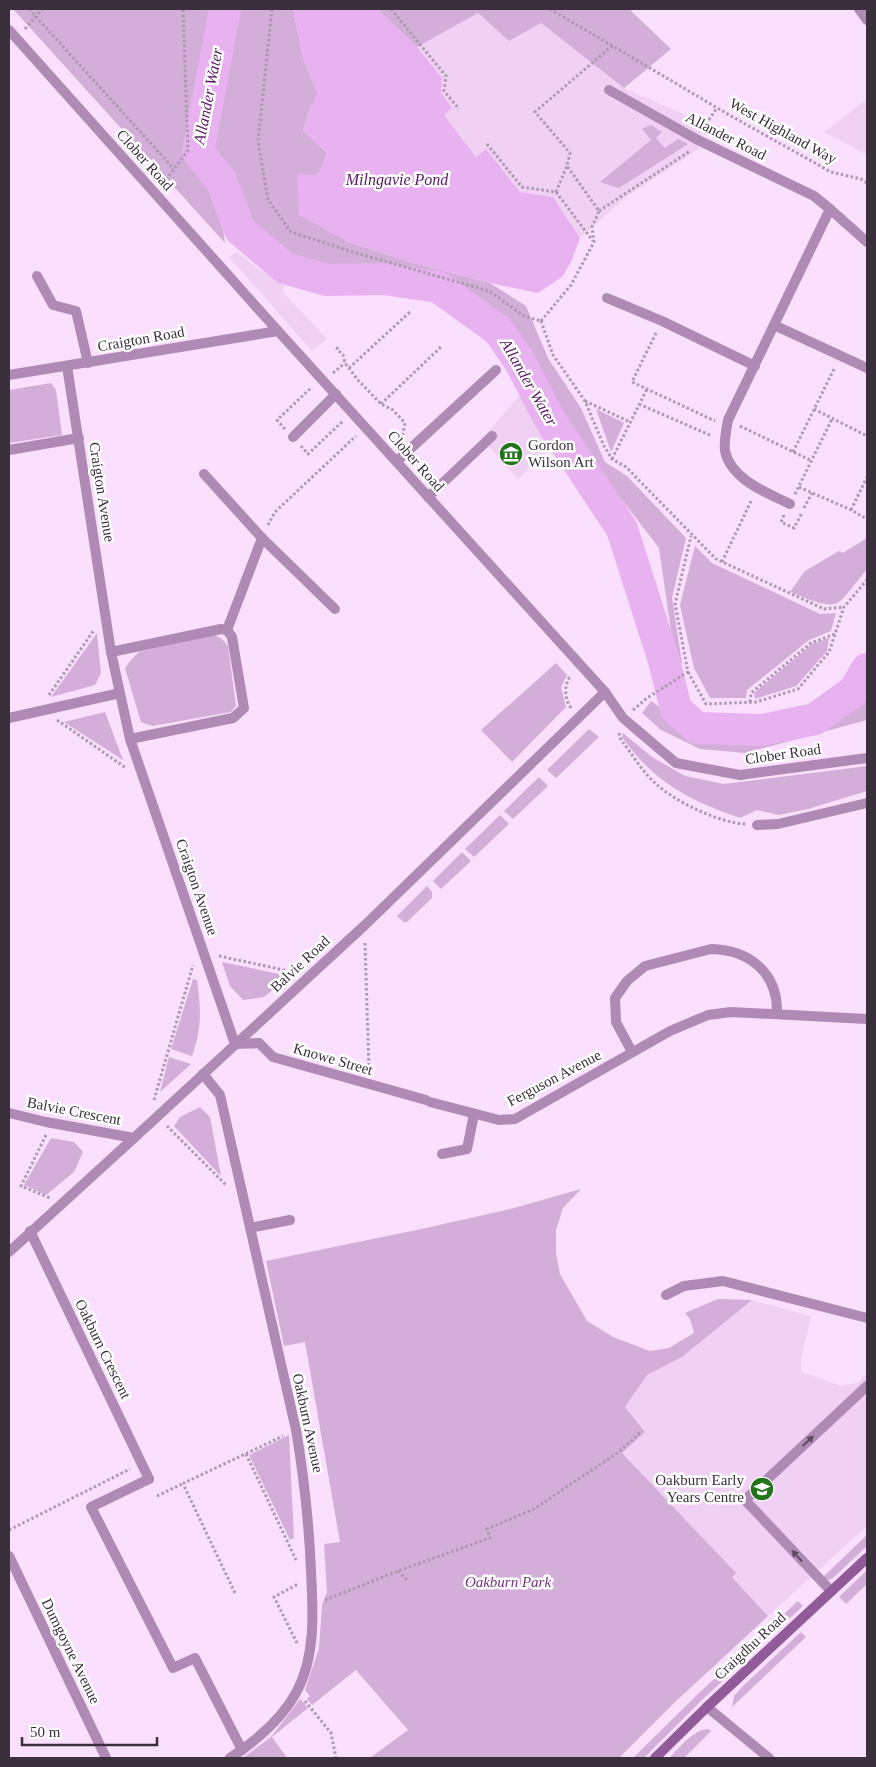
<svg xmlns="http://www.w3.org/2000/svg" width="876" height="1767" font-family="'Times New Roman',serif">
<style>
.built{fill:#f0d1f4}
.green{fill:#d3aed8}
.water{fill:#e8b2f0}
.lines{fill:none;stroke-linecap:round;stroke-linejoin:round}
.river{stroke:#e8b2f0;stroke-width:32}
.path{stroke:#ac98af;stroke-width:3;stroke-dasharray:2.5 2.5;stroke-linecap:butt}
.service{stroke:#af8ab4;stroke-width:10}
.minor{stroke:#af8ab4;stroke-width:10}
.tertiary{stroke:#af8ab4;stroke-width:10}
.secondary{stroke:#905b98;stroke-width:10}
.oneway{fill:#5d4b60}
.labels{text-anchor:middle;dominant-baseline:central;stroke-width:5;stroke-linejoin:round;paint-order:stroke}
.street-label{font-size:15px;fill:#3a303c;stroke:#fff}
.poi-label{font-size:15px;fill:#3a303c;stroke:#fff;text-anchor:start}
.park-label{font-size:15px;font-style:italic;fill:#73347d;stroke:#fff}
.water-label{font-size:16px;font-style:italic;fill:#591a63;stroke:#fff}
</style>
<rect width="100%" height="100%" fill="#fadffe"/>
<!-- built -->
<g class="built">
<polygon points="478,13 509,41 541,23 624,88 704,123 699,149 626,197 580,238 553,197 520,192 486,149 476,157 444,115 441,93 442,78 417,47"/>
<polygon points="867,99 867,155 824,132"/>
<polygon points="237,252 257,268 284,282 283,292 327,339 312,351 229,257"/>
<polygon points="520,395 556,444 518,479 482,439"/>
<polygon points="752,1300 811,1316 801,1359 802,1372 841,1386 857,1383 867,1374 867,1526 768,1616 732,1576 735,1573 622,1453 645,1432 625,1407 647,1375 682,1357"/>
</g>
<!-- green -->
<g class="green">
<polygon points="13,9 212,9 195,150 218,193 225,243"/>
<polygon points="233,9 293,9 304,61 318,94 309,112 303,130 327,153 318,175 346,241 410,262 490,283 526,306 548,358 581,408 605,462 627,476 686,538 672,598 682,663 677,673 659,548 572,435 516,343 481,306 439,284 384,273 327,273 287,256 248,218 214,149"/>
<polygon points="377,9 629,9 671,49 624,88 541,23 509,41 478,13 417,47"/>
<polygon points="651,125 662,132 656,138 665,148 678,139 688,144 619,188 600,182 651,140 642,129"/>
<polygon points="51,383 56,390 62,435 9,443 9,390"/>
<polygon points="596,409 624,423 611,452"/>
<path d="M867,538V569C860,577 847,596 839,602C828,610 802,596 790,592L805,571L839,551L843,553Z"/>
<polygon points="695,546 712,563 820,614 836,613 831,631 809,640 747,690 746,698 710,698 694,668 680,605"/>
<polygon points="97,633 101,673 95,685 51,697"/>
<polygon points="213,634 222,639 228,646 236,706 231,712 152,726 141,722 125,668 131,660 139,652"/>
<polygon points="829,638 827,651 796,686 755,699 754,693 812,644"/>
<polygon points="556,663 567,675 561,687 566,707 512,762 481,730"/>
<polygon points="867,689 867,720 745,753 700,749 661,730 642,713 651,701 667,712 695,734 761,737 835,718"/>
<polygon points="105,712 123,760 64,722"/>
<polygon points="589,729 599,737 556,778 547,770"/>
<path d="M623,733L652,757L685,776L724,784L867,766V791L808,809L779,815L757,810L740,818C688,800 654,782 622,737Z"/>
<polygon points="539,777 548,786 513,819 504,811"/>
<polygon points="500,815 509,824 474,857 465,849"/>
<polygon points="462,852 471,861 441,889 433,881"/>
<polygon points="427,886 432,892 432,898 407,922 404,922 397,916"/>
<polygon points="222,962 289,976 264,997 243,1000 230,986"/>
<path d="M193,979L197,980C201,1009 202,1028 192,1056L171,1049Z"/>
<polygon points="169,1057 191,1064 160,1092"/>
<polygon points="200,1107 210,1117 221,1176 174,1126 180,1117"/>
<polygon points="51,1138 74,1142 83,1152 74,1172 46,1195 24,1185"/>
<polygon points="581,1189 563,1208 556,1230 556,1253 560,1274 587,1321 613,1337 650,1351 669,1348 694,1333 690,1319 685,1313 718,1299 752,1300 682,1357 647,1375 625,1407 645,1432 622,1453 736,1573 732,1577 768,1616 674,1703 619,1758 370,1758 408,1730 356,1670 312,1705 307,1699 310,1696 305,1690 319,1648 322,1605 327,1592 324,1544 340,1542 305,1342 284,1346 266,1261 426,1228 514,1208"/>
<polygon points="289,1435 294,1538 290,1540 249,1455"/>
<polygon points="867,1535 867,1546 833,1578 829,1580 823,1577"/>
<polygon points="866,1571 867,1584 846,1604 839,1597"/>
<polygon points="798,1601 803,1606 701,1701 644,1758 633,1758 699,1693"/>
<polygon points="801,1632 806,1637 732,1707 734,1696 743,1686"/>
<polygon points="300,1699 308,1708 272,1737 287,1758 243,1758 271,1737"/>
<path d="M708,1729L711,1731L684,1758H671V1756C682,1745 692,1731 708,1729Z"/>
</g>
<!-- water -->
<polygon class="water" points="293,9 377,9 417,47 442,78 441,93 452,108 444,115 476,157 486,149 520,192 553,197 580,238 571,262 562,277 538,293 490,283 410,262 346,241 299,215 297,174 318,175 327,153 303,130 309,112 318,94 304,61"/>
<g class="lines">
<!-- river -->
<polyline class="river" points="225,9 198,152 221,180 240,230 285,268 327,280 384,279 438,287 498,330 520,362 549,418 622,529 664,661 676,709 697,728 762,730 815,719 854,691 867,669"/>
<!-- path -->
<g class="path">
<polyline points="29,9 174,169"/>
<polyline points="272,9 258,141 268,200 291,232 356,253 489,291 524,316 541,321"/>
<polyline points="391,9 446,76 444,91 459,109"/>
<polyline points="550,9 731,116 831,172 861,179 867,183"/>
<polyline points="25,29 42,9"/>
<polyline points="703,128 717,108"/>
<polyline points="487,144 522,187 556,192 593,241"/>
<polyline points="163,184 188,150 183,9"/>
<polyline points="556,192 567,166"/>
<polyline points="599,211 690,151"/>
<polyline points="541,321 553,355 585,401 604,446 612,459 626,467 716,559 824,609 844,607"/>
<polyline points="541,321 571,285 594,242 592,227 599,211 567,166 570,153 535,112 612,46"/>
<polyline points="656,333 632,382 715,421"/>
<polyline points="338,347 337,349 343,355 345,363 358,380 381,404 393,410 405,423 402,438"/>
<polyline points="349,368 410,312"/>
<polyline points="333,373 345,363"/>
<polyline points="585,401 630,422"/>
<polyline points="381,404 442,346"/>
<polyline points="639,404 712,436"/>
<polyline points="814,409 867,436"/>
<polyline points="740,426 812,461"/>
<polyline points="285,429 277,420 312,387"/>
<polyline points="301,446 308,454 343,421"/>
<polyline points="793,452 835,367"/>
<polyline points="612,459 647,389"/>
<polyline points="799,487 851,510 867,519"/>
<polyline points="795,494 832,419"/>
<polyline points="804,508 812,493"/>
<polyline points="851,510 867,477"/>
<polyline points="784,515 781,522 794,528 802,513"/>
<polyline points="268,525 275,512 356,436"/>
<polyline points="722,562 752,499"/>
<polyline points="688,672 706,704 756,702 798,689 829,652 844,607 867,580"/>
<polyline points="49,695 94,630"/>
<polyline points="750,702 751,693 811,643 835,634"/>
<path d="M571,708C564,698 564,684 571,675"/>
<polyline points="633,710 647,698 688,672 675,604 691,536"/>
<polyline points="57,720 126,768"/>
<path d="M619,733L620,738C631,753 642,771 656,784C676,802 719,823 746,824"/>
<polyline points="365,943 369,1071"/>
<polyline points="219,956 293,972"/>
<polyline points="154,1100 193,965"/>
<polyline points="167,1126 226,1185"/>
<polyline points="46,1135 21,1186 50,1198"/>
<polyline points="246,1454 296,1560"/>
<polyline points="157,1496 184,1483"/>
<polyline points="9,1530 130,1469"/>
<polyline points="398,1571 407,1580"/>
<polyline points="235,1593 185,1488 184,1483 283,1436"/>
<polyline points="325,1600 398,1571 490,1538 487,1529 534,1509 620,1451 642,1431"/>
<polyline points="297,1643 274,1597 298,1584"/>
<polyline points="305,1701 331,1733 336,1758"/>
</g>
<!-- service -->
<g class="service">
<polyline points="37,276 53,305 76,311 88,363"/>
<polyline points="607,298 662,321 755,366"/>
<polyline points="293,437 336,394"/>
<polyline points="397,461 496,370"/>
<polyline points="204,474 262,538"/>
<polyline points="428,497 492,436"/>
<polyline points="227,630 262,538 335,609"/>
<polyline points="442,1154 467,1149 474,1114"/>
<polyline points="250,1228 290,1220"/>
<polyline points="149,1479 91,1507 173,1668 195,1658 242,1750"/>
<polyline points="831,1591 745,1500 867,1386"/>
</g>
<!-- minor -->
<g class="minor">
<polyline points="859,9 867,20"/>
<polyline points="9,30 278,331"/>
<polyline points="609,90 696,139 814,196 830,209"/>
<polyline points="774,325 867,368"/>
<polyline points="67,366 111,652 130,739 235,1044 259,1043 273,1057 426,1100"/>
<polyline points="9,450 79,438"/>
<path d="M790,504C768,493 731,480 725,451C724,441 726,430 728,420L830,209L867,242"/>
<polyline points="111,652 221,629 227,630 232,637 244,708 233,718 130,739"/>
<polyline points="9,718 120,693"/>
<polyline points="757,825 778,824 867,803"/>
<path d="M632,1052L616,1022L615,998L627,981L645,966L711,949C750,950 778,973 777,1013"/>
<path d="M203,1074L220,1095L296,1430C304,1477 309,1523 311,1571C313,1610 316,1655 297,1691C282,1719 256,1741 230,1758"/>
<polyline points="430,1102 499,1120 515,1119 670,1031 708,1015 731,1012 867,1019"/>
<polyline points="9,1113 46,1122 134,1138"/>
<polyline points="30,1231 149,1479"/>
<polyline points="9,1252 134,1138 365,925 605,692"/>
<polyline points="666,1295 684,1286 723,1281 867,1318"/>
<polyline points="707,1707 769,1758"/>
</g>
<!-- tertiary -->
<g class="tertiary">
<polyline points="9,375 278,331 605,692 623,718 676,763 740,775 867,758"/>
<polyline points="9,1556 106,1758"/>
</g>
<!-- secondary -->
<polyline class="secondary" points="655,1758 707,1707 867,1558"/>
</g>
<!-- one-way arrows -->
<defs><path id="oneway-solid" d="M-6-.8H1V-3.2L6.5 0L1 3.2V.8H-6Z" transform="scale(1.25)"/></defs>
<g class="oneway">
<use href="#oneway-solid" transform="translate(808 1441) rotate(-43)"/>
<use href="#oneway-solid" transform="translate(797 1556) rotate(-133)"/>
</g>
<!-- icons -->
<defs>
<g id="museum-disc" transform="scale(1.25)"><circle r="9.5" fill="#22731c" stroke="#fff"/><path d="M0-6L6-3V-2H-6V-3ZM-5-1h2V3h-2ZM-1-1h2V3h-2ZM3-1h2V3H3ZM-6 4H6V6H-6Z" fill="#fff"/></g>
<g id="school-disc" transform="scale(1.25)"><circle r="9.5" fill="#22731c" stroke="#fff"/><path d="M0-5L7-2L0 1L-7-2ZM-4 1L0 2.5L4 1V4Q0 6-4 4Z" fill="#fff"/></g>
</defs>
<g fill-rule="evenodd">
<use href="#museum-disc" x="511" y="454"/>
<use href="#school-disc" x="762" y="1489"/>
</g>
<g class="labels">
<!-- street labels -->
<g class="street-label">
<text transform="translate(783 131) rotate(29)">West Highland Way</text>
<text transform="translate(726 136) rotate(27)">Allander Road</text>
<text transform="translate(145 160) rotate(48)">Clober Road</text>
<text transform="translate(141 339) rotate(-10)">Craigton Road</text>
<text transform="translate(416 461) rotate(48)">Clober Road</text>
<text transform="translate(102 492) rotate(81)">Craigton Avenue</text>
<text transform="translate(783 754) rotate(-8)">Clober Road</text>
<text transform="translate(197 887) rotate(71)">Craigton Avenue</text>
<text transform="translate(300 964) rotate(-43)">Balvie Road</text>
<text transform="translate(333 1059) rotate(16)">Knowe Street</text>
<text transform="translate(554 1078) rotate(-28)">Ferguson Avenue</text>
<text transform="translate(74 1111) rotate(11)">Balvie Crescent</text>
<text transform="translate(103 1349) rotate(64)">Oakburn Crescent</text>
<text transform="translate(308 1423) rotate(78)">Oakburn Avenue</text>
<text transform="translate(750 1646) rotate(-43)">Craigdhu Road</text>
<text transform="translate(71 1651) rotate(64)">Dumgoyne Avenue</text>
</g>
<!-- poi labels -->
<g class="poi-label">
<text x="528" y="445">Gordon<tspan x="528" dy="17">Wilson Art</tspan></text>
<text x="744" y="1480" text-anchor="end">Oakburn Early<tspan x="744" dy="17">Years Centre</tspan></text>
</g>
<!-- park labels -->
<g class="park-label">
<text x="508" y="1582">Oakburn Park</text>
</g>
<!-- water labels -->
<g class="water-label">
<text transform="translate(208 96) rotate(-79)">Allander Water</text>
<text x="397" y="179">Milngavie Pond</text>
<text transform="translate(529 382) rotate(60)">Allander Water</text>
</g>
</g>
<!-- border -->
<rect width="876" height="1767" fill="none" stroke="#3a303c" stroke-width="20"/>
<!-- scale -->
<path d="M22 1737v8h135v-8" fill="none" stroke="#3a303c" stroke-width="2.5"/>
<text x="30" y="1737" font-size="15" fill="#3a303c" stroke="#ffffff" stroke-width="4" paint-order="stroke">50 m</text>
</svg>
